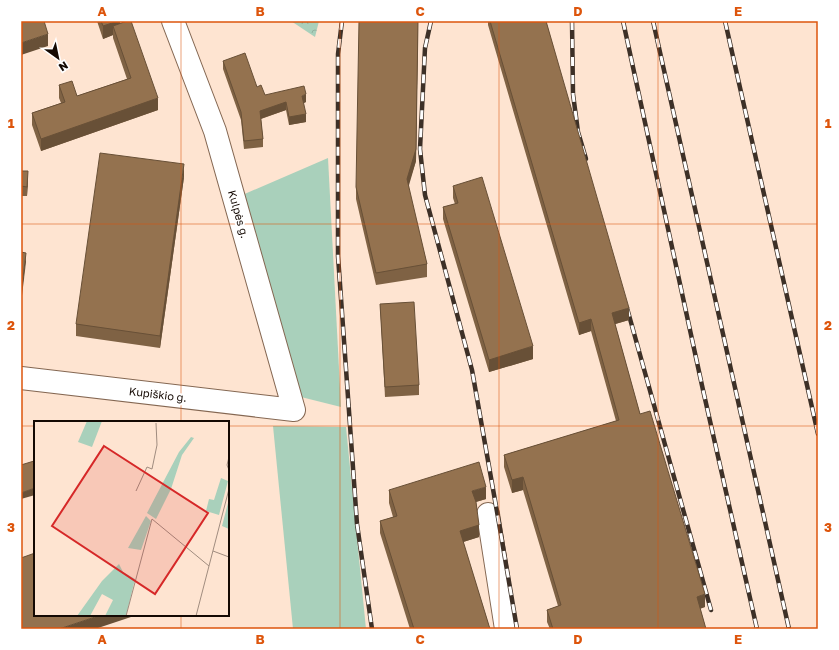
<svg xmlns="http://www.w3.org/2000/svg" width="839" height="650" font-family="'Golos Text',sans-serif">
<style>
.grass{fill:#a9d0bb}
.forest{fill:url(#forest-crowns)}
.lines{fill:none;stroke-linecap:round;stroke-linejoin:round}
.minor-casing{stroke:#846752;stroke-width:24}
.minor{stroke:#fff;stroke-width:22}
.rail-casing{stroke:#3d3027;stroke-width:4.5}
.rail{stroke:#fff;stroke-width:3;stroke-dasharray:9;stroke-linecap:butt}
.wall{fill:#7f6244}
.shaded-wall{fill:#685037}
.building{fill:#94724f;stroke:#685037}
.grid{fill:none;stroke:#dd550c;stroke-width:1;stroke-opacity:0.55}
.labels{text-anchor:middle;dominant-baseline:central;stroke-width:4;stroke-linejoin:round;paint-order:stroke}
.street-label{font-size:11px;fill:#140903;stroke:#fff}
.inset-road{fill:none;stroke:#a08c7f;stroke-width:1}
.view{fill:#d62828;fill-opacity:0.15;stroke:#d62828;stroke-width:2}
.inset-edge{fill:none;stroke:#140903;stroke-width:2}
.neatline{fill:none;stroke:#dd550c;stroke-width:1.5}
.grid-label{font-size:13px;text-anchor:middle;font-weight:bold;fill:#dd550c}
</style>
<defs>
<pattern id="forest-crowns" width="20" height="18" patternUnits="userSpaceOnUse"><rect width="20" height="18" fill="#a9d0bb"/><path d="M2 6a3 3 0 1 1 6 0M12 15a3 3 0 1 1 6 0" fill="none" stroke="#91b19f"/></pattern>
</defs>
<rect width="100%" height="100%" fill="#fee4d1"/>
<!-- grass -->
<g class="grass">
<polygon points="328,158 341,407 297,396 240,196"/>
<polygon points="273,426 346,427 366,629 293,629"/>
</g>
<!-- forest -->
<polygon class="forest" points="291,21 319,21 315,37"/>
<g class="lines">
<!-- minor casing -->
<g class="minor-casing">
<g id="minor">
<polyline points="21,378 294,410 215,131 173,21"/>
<polyline points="488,514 506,629"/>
</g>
</g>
<!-- minor -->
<use href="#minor" class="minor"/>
<!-- rail casing -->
<g class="rail-casing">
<g id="rail">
<polyline points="342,21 338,54 338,256 357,524 372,629"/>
<polyline points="431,21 425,48 420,149 425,195 472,370 499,523 517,629"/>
<polyline points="572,21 573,94 578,132 586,159"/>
<polyline points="623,21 703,390 757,629"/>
<polyline points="653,21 789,629"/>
<polyline points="725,21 818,434"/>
<polyline points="627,308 711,610"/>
</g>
</g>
<!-- rail -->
<use href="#rail" class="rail"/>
</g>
<!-- wall -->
<g class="wall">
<polygon points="97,21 120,21 120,23 158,110 41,151 32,125 32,113 61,103 59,98 59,85 77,96 127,79 113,38 113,35 103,39"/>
<polygon points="418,21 416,161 408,186 427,264 427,277 376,285 356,199 356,187"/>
<polygon points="488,21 546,21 629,320 615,324 640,414 705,607 700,608 706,629 550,629 547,622 547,610 558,606 523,490 512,493 504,467 504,455 616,421 591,331 579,335 488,25"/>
<polygon points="223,61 257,87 265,95 306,102 303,103 306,122 289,125 286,110 261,119 263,139 263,147 244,149 241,120 223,69"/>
<polygon points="21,171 28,181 27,196 21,196"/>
<polygon points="184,177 160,348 76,336 76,324"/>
<polygon points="453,186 533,359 489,372 443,219 443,207 455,204 453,198"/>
<polygon points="380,304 419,385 419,395 385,397"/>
<polygon points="389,490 486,499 476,502 479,537 463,542 490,629 410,629 380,533 380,521 393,517 389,503"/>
</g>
<!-- shaded-wall -->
<g class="shaded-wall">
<polygon points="118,21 120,21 120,32 113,26 113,35 103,39 103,26"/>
<polygon points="418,21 416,161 407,192 407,179"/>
<polygon points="48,34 48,46 21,55 21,43"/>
<polygon points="306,94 306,102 302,104 302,96"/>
<polygon points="158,98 158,110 41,151 41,139"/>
<polygon points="286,102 286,110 260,119 260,111"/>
<polygon points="306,114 306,122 289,125 289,117"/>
<polygon points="184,164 184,177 160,348 160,336"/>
<polygon points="28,171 28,181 27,196 27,187"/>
<polygon points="26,253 26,262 21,304 21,295"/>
<polygon points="629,308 629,320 612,325 612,313"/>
<polygon points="591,319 591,331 579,335 579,323"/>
<polygon points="533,346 533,359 489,372 489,360"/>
<polygon points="523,477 523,490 512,493 512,480"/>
<polygon points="486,487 486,499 472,503 472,491"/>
<polygon points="35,488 35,495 21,499 21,493"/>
<polygon points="479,525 479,537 460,543 460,531"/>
<polygon points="705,594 705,607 697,610 697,597"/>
<polygon points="101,615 137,615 95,629 59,629"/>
</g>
<!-- building -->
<g class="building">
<polygon points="21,21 44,21 48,34 21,43"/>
<polygon points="101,21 118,21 103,26"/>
<polygon points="127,21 131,21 158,98 41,139 32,113 65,102 59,85 72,81 77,96 131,78 113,26"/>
<polygon points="359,21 418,21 416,149 407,179 427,264 376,273 356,187"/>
<polygon points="490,21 546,21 629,308 612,313 640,414 650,411 705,594 697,597 706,629 553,629 547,610 561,605 523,477 512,480 504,455 619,420 591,319 579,323"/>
<polygon points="245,53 257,87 261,85 265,95 304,86 306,94 302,96 306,114 289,117 286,102 260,111 263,139 244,141 241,112 223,61"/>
<polygon points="100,153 184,164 160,336 76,324"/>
<polygon points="21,171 28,171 27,187 21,186"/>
<polygon points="482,177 533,346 489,360 443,207 458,203 453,186"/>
<polygon points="21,252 26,253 21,295"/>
<polygon points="414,302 419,385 385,387 380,304"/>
<polygon points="34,461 35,463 35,488 21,493 21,465"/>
<polygon points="479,462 486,487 472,491 476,502 479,525 460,531 490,629 414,629 380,521 397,516 389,490"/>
<polygon points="35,553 35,615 101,615 59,629 21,629 21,558"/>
</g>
<!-- grid -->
<path class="grid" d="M181,21V422M340,21V629M499,21V629M658,21V629M21,224H818M21,426H35M228,426H818M181,615V629"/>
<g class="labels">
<!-- street labels -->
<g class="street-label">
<text transform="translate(239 214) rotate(74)">Kulpės g.</text>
<text transform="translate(158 394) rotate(7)">Kupiškio g.</text>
</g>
</g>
<!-- overview -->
<g transform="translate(34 421)">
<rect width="195" height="195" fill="#fee4d1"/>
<path d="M53,0H68L58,26L44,21ZM157,16L160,17L148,34L137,68L122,98L113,92L145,31ZM187,57L194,60L185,94L172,90L175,78L180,79ZM112,95L117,100L107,129L94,127ZM68,160V173L56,195H43Z" fill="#a9d0bb"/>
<path d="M195,78V108L188,105ZM85,143L89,151L101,158L92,195H71L79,179L68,173V160Z" fill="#a9d0bb"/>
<path class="inset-road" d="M195,36L193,44L195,49M102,70L113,46L118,48L123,24L122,2M179,130L195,136M92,195L118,98L175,145M162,195L195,68"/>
<path class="view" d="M70,25L174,92L121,173L18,105Z"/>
<rect width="195" height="195" class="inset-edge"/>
</g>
<!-- border -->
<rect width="839" height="650" fill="none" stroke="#ffffff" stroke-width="44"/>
<!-- north arrow -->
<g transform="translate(58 58) rotate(147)" stroke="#ffffff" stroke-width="3" paint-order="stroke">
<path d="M0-3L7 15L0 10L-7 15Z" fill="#140903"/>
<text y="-6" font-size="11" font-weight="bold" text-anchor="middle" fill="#140903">N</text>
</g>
<rect x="22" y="22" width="795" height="606" class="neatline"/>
<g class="grid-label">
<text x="102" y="16">A</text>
<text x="260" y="16">B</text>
<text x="420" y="16">C</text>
<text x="578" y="16">D</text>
<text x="738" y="16">E</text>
<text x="11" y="128">1</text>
<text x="828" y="128">1</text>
<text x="11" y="330">2</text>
<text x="828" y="330">2</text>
<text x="11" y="532">3</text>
<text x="828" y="532">3</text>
<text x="102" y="644">A</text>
<text x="260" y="644">B</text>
<text x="420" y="644">C</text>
<text x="578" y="644">D</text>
<text x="738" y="644">E</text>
</g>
</svg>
